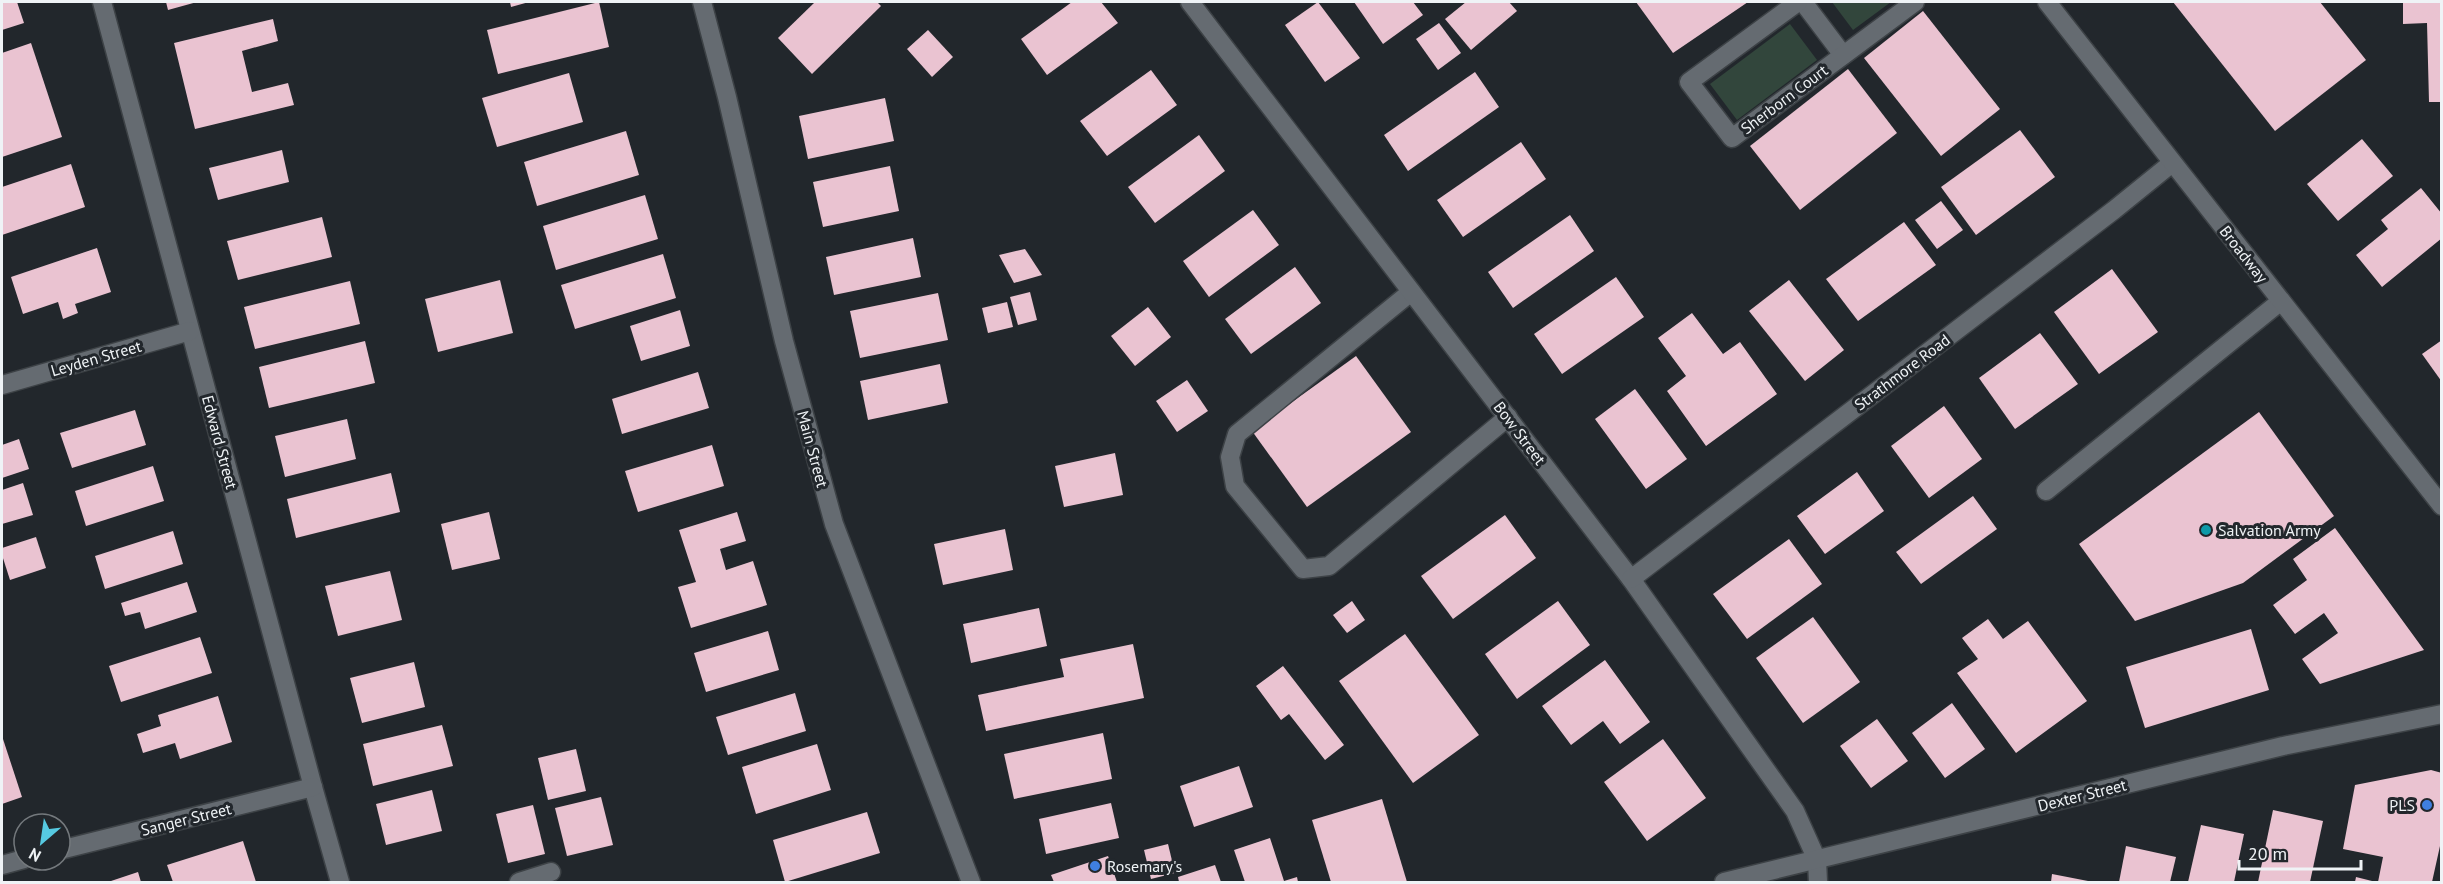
<svg xmlns="http://www.w3.org/2000/svg" width="2443" height="884" font-family="'PT Sans',sans-serif">
<style>
.green{fill:#32463c}
.building{fill:#eac3d1}
.lines{fill:none;stroke-linecap:round;stroke-linejoin:round}
.lane-casing{stroke:#3d4246;stroke-width:21}
.street-casing{stroke:#3d4246;stroke-width:21}
.secondary-casing{stroke:#3d4246;stroke-width:21}
.lane{stroke:#656b71;stroke-width:18}
.street{stroke:#656b71;stroke-width:18}
.secondary{stroke:#656b71;stroke-width:18}
.culture-dot{fill:#0f9aa8;stroke:#22272c;stroke-width:2}
.shop-dot{fill:#3f7fe0;stroke:#22272c;stroke-width:2}
.labels{text-anchor:middle;dominant-baseline:central;stroke-width:6;stroke-linejoin:round;paint-order:stroke}
.street-label{font-size:16px;fill:#eff3f6;stroke:#22272c}
.poi-label{font-size:16px;fill:#eff3f6;stroke:#22272c;text-anchor:start}
</style>
<rect width="100%" height="100%" fill="#22272c"/>
<!-- green -->
<g class="green">
<polygon points="1832,2 1891,2 1853,30"/>
<polygon points="1790,24 1817,60 1737,120 1710,84"/>
</g>
<!-- building -->
<g class="building">
<polygon points="2,2 17,2 24,23 2,30"/>
<polygon points="166,2 197,2 168,10"/>
<polygon points="510,2 529,2 511,7"/>
<polygon points="599,2 609,47 498,74 487,30"/>
<polygon points="815,2 877,2 881,6 812,74 778,38"/>
<polygon points="1072,2 1101,2 1118,23 1047,75 1021,39"/>
<polygon points="1318,2 1360,58 1325,82 1285,25"/>
<polygon points="1354,2 1413,2 1423,15 1383,44"/>
<polygon points="1466,2 1509,2 1517,11 1471,50 1445,19"/>
<polygon points="1636,2 1748,2 1673,53"/>
<polygon points="2173,2 2320,2 2366,60 2275,131"/>
<polygon points="2403,2 2442,2 2442,102 2429,102 2427,23 2403,24"/>
<polygon points="1923,11 2000,109 1941,156 1864,58"/>
<polygon points="273,19 278,41 242,51 252,92 288,83 294,105 195,129 174,43"/>
<polygon points="1439,23 1461,53 1438,70 1416,39"/>
<polygon points="928,30 953,57 932,77 907,49"/>
<polygon points="31,43 62,137 2,157 2,53"/>
<polygon points="1848,69 1897,133 1800,210 1750,146"/>
<polygon points="1151,70 1177,105 1107,156 1080,121"/>
<polygon points="1475,72 1499,107 1408,171 1384,135"/>
<polygon points="569,73 583,122 497,147 482,98"/>
<polygon points="885,98 894,141 808,159 799,116"/>
<polygon points="2020,130 2055,177 1976,235 1941,187"/>
<polygon points="626,131 639,175 537,206 524,162"/>
<polygon points="1199,135 1225,171 1155,223 1128,187"/>
<polygon points="2362,139 2393,176 2338,221 2307,184"/>
<polygon points="1521,142 1546,179 1463,237 1437,200"/>
<polygon points="282,150 289,182 218,200 209,168"/>
<polygon points="71,164 85,207 2,235 2,187"/>
<polygon points="890,166 899,211 823,227 813,182"/>
<polygon points="2421,188 2442,214 2442,238 2382,287 2356,255 2388,229 2381,220"/>
<polygon points="645,195 658,239 556,270 543,226"/>
<polygon points="1941,201 1963,230 1937,249 1915,220"/>
<polygon points="1253,210 1279,245 1209,297 1183,261"/>
<polygon points="1570,215 1594,251 1513,308 1488,272"/>
<polygon points="322,217 332,257 238,280 227,241"/>
<polygon points="1904,222 1936,265 1858,321 1826,279"/>
<polygon points="913,238 921,277 834,295 826,257"/>
<polygon points="97,248 111,292 75,304 78,313 63,319 58,302 23,314 11,277"/>
<polygon points="1025,249 1042,275 1014,283 999,255"/>
<polygon points="663,254 676,298 575,329 561,285"/>
<polygon points="1295,267 1321,303 1251,354 1225,319"/>
<polygon points="2112,269 2158,332 2099,374 2054,312"/>
<polygon points="1616,277 1644,317 1562,374 1534,334"/>
<polygon points="500,280 513,333 438,352 425,299"/>
<polygon points="1789,280 1844,350 1805,381 1749,311"/>
<polygon points="350,281 360,324 255,349 244,307"/>
<polygon points="1030,292 1037,320 1018,325 1010,297"/>
<polygon points="938,293 948,340 860,358 850,311"/>
<polygon points="1007,302 1013,327 988,333 982,308"/>
<polygon points="1148,307 1171,337 1135,366 1111,336"/>
<polygon points="680,310 690,346 641,361 630,326"/>
<polygon points="1692,313 1723,354 1740,342 1777,394 1706,446 1667,391 1686,376 1658,338"/>
<polygon points="2040,333 2078,384 2015,429 1979,378"/>
<polygon points="2442,340 2442,382 2422,354"/>
<polygon points="365,341 375,383 269,408 259,367"/>
<polygon points="1356,356 1411,432 1307,507 1252,431"/>
<polygon points="940,364 948,403 868,420 860,381"/>
<polygon points="698,372 709,408 622,434 612,399"/>
<polygon points="1187,380 1208,411 1177,432 1156,401"/>
<polygon points="1635,389 1687,459 1646,489 1595,419"/>
<polygon points="1944,406 1982,459 1929,498 1891,446"/>
<polygon points="135,410 146,445 72,468 60,433"/>
<polygon points="2259,412 2334,516 2243,583 2135,621 2079,544"/>
<polygon points="347,419 356,459 285,477 275,436"/>
<polygon points="19,439 29,469 2,478 2,445"/>
<polygon points="712,445 724,486 638,512 625,471"/>
<polygon points="1115,453 1123,495 1064,507 1055,466"/>
<polygon points="153,466 164,501 86,526 75,491"/>
<polygon points="1857,472 1884,511 1825,554 1797,516"/>
<polygon points="391,473 400,512 296,538 287,499"/>
<polygon points="23,483 33,515 2,524 2,490"/>
<polygon points="1973,496 1997,529 1921,584 1896,552"/>
<polygon points="489,512 500,559 452,570 441,524"/>
<polygon points="737,512 746,541 720,549 726,570 753,561 767,605 691,628 678,587 696,582 679,530"/>
<polygon points="1505,515 1536,558 1453,619 1421,576"/>
<polygon points="2335,528 2424,650 2320,684 2302,659 2338,633 2324,613 2295,634 2273,605 2307,580 2293,559"/>
<polygon points="1005,529 1013,570 943,585 934,544"/>
<polygon points="173,531 183,564 105,589 95,556"/>
<polygon points="36,537 46,568 10,580 2,555 2,548"/>
<polygon points="1789,539 1822,584 1747,639 1713,594"/>
<polygon points="390,571 402,620 338,636 325,586"/>
<polygon points="187,582 197,612 145,629 140,612 125,616 121,603"/>
<polygon points="1352,601 1365,620 1347,633 1333,615"/>
<polygon points="1558,601 1590,645 1517,699 1485,654"/>
<polygon points="1039,608 1047,646 971,663 963,624"/>
<polygon points="1813,617 1860,682 1803,723 1756,658"/>
<polygon points="1988,619 2003,639 2028,621 2087,701 2016,753 1957,673 1978,659 1962,638"/>
<polygon points="2251,629 2269,690 2145,728 2126,667"/>
<polygon points="768,631 779,670 706,692 694,653"/>
<polygon points="1405,634 1479,735 1413,783 1339,681"/>
<polygon points="200,637 212,673 121,702 109,666"/>
<polygon points="1133,644 1144,698 986,731 978,695 1064,677 1060,659"/>
<polygon points="1605,660 1650,722 1620,744 1603,721 1571,745 1542,706"/>
<polygon points="414,662 425,707 362,723 350,678"/>
<polygon points="1283,666 1344,745 1325,760 1289,714 1281,720 1256,686"/>
<polygon points="795,693 806,731 728,755 716,717"/>
<polygon points="218,696 232,742 180,759 175,743 143,753 137,734 161,726 158,715"/>
<polygon points="1952,703 1985,749 1945,778 1912,733"/>
<polygon points="1877,719 1908,761 1871,788 1840,746"/>
<polygon points="442,725 453,766 373,786 363,744"/>
<polygon points="1103,733 1112,779 1014,799 1004,754"/>
<polygon points="2,736 22,797 2,804"/>
<polygon points="1663,739 1706,798 1647,841 1604,782"/>
<polygon points="817,744 831,790 756,814 742,767"/>
<polygon points="576,749 586,791 548,800 538,758"/>
<polygon points="1239,766 1253,807 1194,827 1180,786"/>
<polygon points="2431,770 2442,773 2442,837 2432,882 2378,882 2383,857 2343,849 2355,785"/>
<polygon points="432,790 442,831 386,845 376,804"/>
<polygon points="601,797 613,845 567,856 555,808"/>
<polygon points="1382,799 1407,882 1331,882 1312,820"/>
<polygon points="1111,803 1119,838 1046,854 1039,819"/>
<polygon points="533,805 545,854 508,863 496,814"/>
<polygon points="2273,810 2323,821 2310,882 2258,882"/>
<polygon points="867,812 880,853 785,882 773,840"/>
<polygon points="2201,825 2244,834 2234,882 2188,882"/>
<polygon points="1270,838 1284,881 1297,877 1298,882 1245,882 1234,850"/>
<polygon points="243,841 256,882 173,882 167,865"/>
<polygon points="1168,844 1175,873 1151,879 1144,850"/>
<polygon points="2126,846 2176,857 2170,882 2119,882"/>
<polygon points="1108,856 1117,882 1054,882 1051,875"/>
<polygon points="1215,865 1221,882 1179,882 1178,877"/>
<polygon points="138,872 141,882 108,882"/>
<polygon points="2052,874 2088,881 2088,882 2051,882"/>
<polygon points="2356,877 2376,882 2355,882"/>
</g>
<g class="lines">
<!-- lane casing -->
<g class="lane-casing">
<g id="lane">
<polyline points="1803,2 1843,55"/>
<polyline points="1411,292 1237,434 1230,457 1235,486 1303,569 1329,566 1508,417"/>
<polyline points="2046,491 2281,301"/>
</g>
</g>
<!-- street casing -->
<g class="street-casing">
<g id="street">
<polyline points="102,2 313,787 340,882"/>
<polyline points="1190,2 1631,579 1795,811 1817,860 1818,882"/>
<polyline points="1798,2 1689,82 1732,138 1915,2"/>
<polyline points="2,385 190,331"/>
<polyline points="1631,579 2114,210 2172,163"/>
<polyline points="60,850 313,787"/>
<polyline points="2,865 24,859"/>
<polyline points="519,882 551,872"/>
<polyline points="1724,882 2283,746 2442,714"/>
</g>
</g>
<!-- secondary casing -->
<g class="secondary-casing">
<g id="secondary">
<polyline points="702,2 727,97 784,341 834,524 971,882"/>
<polyline points="2047,2 2442,506"/>
</g>
</g>
<!-- lane -->
<use href="#lane" class="lane"/>
<!-- street -->
<use href="#street" class="street"/>
<!-- secondary -->
<use href="#secondary" class="secondary"/>
</g>
<!-- markers -->
<circle class="culture-dot" cx="2206" cy="530" r="6"/>
<g class="shop-dot">
<circle cx="2427" cy="805" r="6"/>
<circle cx="1095" cy="866" r="6"/>
</g>
<g class="labels">
<!-- street labels -->
<g class="street-label">
<text transform="translate(1784 99) rotate(-37)">Sherborn Court</text>
<text transform="translate(2244 254) rotate(52)">Broadway</text>
<text transform="translate(96 358) rotate(-16)">Leyden Street</text>
<text transform="translate(1902 372) rotate(-37)">Strathmore Road</text>
<text transform="translate(1520 433) rotate(53)">Bow Street</text>
<text transform="translate(220 442) rotate(75)">Edward Street</text>
<text transform="translate(813 449) rotate(75)">Main Street</text>
<text transform="translate(2082 795) rotate(-14)">Dexter Street</text>
<text transform="translate(186 819) rotate(-14)">Sanger Street</text>
</g>
<!-- poi labels -->
<g class="poi-label">
<text x="2218" y="530">Salvation Army</text>
<text x="2415" y="805" text-anchor="end">PLS</text>
<text x="1107" y="866">Rosemary's</text>
</g>
</g>
<!-- border -->
<rect width="2443" height="884" fill="none" stroke="#eff3f6" stroke-width="6"/>
<!-- north arrow -->
<g transform="translate(42 842) rotate(209)"><circle r="28" fill="#22272c" stroke="#74797d" stroke-width="1.5"/>
<path d="M0-4.5L10 22L0 15L-10 22Z" fill="#56c9e1"/>
<text y="-9" font-size="16" font-weight="bold" text-anchor="middle" fill="#eff3f6">N</text>
</g>
<!-- scale -->
<path d="M2239 860v9h122v-9" fill="none" stroke="#eff3f6" stroke-width="3"/>
<text x="2248" y="860" font-size="18" fill="#eff3f6" stroke="#22272c" stroke-width="4.5" paint-order="stroke">20 m</text>
</svg>
